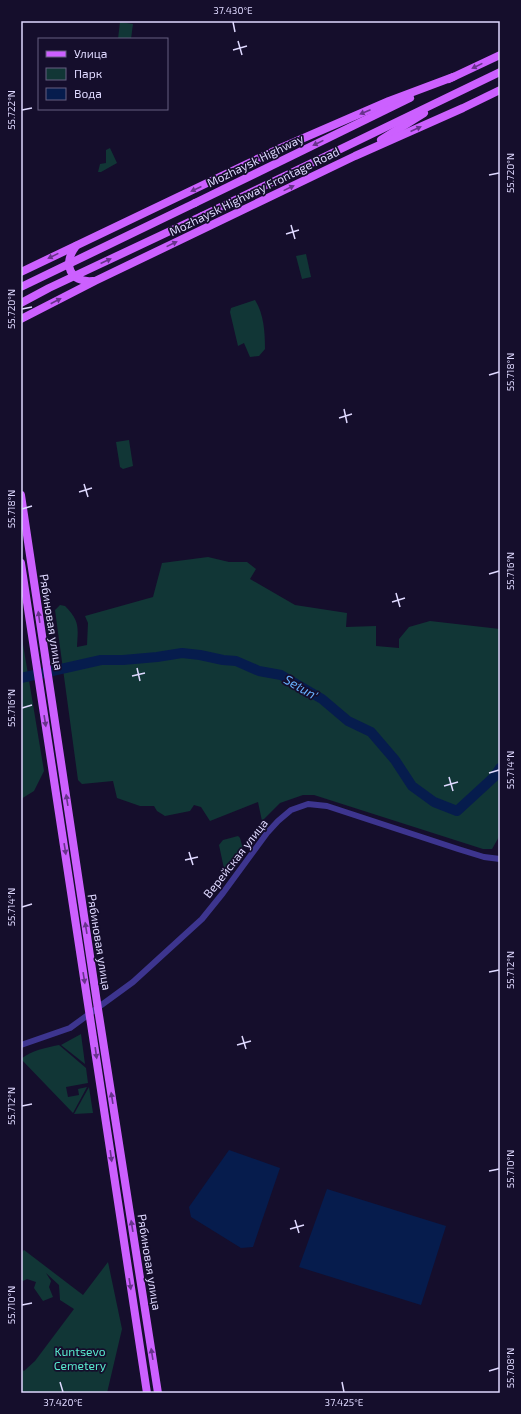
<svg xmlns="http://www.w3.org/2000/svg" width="521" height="1414" font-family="'Exo 2',sans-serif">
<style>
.green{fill:#113636}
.water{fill:#061c4d}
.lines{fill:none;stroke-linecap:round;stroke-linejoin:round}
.river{stroke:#061c4d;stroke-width:10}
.minor{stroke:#3d358f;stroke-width:6}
.major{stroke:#cc60ff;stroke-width:8}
.major-bridge{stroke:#cc60ff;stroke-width:8}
.oneway{fill:#67338b}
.ticks{fill:none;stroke:#dfd9ff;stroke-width:1.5}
.labels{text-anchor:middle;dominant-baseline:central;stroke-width:3.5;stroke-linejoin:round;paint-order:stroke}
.street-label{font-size:12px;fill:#dfd9ff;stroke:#150e2c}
.park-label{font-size:12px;fill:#59ebce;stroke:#150e2c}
.water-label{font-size:13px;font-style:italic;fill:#67b1ff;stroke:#150e2c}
.neatline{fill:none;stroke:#dfd9ff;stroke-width:1.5}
.ticks-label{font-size:10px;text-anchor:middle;fill:#dfd9ff}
</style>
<rect width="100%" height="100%" fill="#150e2c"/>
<!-- green -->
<g class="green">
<polygon points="120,22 133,24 131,39 118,39"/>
<polygon points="110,148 117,163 101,172 98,172 100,164 106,163 106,150"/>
<polygon points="306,254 311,277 302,279 296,256"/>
<path d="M255,300C264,314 265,333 265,349L259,356L250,357L244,343L238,346L230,312L231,308Z"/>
<polygon points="129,440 133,466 123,469 120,467 116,442"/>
<path d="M208,557L229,562H247L256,569L250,579L295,605L347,613L346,627L376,626V646L399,648V639L409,627L430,621L500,629V835L492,849H483L314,795H303L280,803L262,821L258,802L210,821L201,807L194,805L190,811L165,816L157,811L154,806H140L117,798L113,781L82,784L78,780L55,610L60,605L65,606C80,621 78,627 77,647L87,645L88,623L85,616L153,597L162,563Z"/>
<polygon points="21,632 44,771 34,791 21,799"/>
<polygon points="238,836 240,838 244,853 226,878 219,845 223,840"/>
<polygon points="81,1034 85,1064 61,1045"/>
<path d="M59,1045L86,1068L88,1083L66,1087L68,1097L79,1095L78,1089L87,1087L73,1113L21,1059C32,1050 45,1048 59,1045Z"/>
<polygon points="89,1087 93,1113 74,1114"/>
<polygon points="24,1250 83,1295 108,1262 122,1329 107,1393 21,1393 21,1369 24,1371 35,1361 74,1309 60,1300 59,1285 46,1273 51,1281 49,1287 53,1297 43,1301 34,1288 36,1282 27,1279 21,1282 21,1253"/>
</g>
<!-- water -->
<g class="water">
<polygon points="229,1150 280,1168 253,1247 241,1248 191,1217 189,1207"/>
<polygon points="327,1189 446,1226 421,1305 299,1267"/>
</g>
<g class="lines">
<!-- river -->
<polyline class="river" points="21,678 101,660 123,660 157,657 182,653 200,655 223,660 236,661 259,671 281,675 322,699 348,721 371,732 395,760 412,786 434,802 457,811 494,777 500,768"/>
<!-- minor -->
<polyline class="minor" points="21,1045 70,1028 133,982 202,919 223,893 267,833 278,821 291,810 308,804 327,806 458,849 484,857 500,859"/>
<!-- major -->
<g class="major">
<polyline points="449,79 500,55"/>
<polyline points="381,140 424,113"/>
<polyline points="195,203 410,98"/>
<polyline points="202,216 500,72"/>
<path d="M76,246C62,264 70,283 93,281"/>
<polyline points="21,272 276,150 389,101 453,77"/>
<polyline points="21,319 95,281 355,156 463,108 500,90"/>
<polyline points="21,495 98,1009 158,1393"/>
<polyline points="21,563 147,1393"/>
</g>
<!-- major-bridge -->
<g class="major-bridge">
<polyline points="21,287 195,203"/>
<polyline points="21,303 49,288 202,216"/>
</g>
</g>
<!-- one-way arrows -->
<defs><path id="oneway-solid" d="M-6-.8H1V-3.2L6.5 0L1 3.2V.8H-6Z"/></defs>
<g class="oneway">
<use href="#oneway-solid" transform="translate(477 66) rotate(154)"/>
<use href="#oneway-solid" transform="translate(365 112) rotate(157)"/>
<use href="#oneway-solid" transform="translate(416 129) rotate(-24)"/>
<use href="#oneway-solid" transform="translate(318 143) rotate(154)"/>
<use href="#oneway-solid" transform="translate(289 188) rotate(-26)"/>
<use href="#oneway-solid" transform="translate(196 189) rotate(155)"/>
<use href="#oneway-solid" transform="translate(172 244) rotate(-26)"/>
<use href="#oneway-solid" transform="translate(53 256) rotate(154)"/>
<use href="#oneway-solid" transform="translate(106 261) rotate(-25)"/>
<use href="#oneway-solid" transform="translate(56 301) rotate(-27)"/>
<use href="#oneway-solid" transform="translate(39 617) rotate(-98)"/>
<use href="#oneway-solid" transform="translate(45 721) rotate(81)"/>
<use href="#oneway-solid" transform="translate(67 800) rotate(-99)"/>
<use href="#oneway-solid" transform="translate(65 849) rotate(81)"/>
<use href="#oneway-solid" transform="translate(86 928) rotate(-99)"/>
<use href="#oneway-solid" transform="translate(84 978) rotate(81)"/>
<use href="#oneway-solid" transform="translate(96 1053) rotate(82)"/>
<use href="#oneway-solid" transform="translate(112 1098) rotate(-99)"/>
<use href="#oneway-solid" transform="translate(111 1156) rotate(82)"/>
<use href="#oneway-solid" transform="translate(132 1226) rotate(-99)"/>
<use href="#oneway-solid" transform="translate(130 1284) rotate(81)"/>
<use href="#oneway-solid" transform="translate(152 1354) rotate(-99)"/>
</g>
<!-- ticks -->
<path class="ticks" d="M233,22L235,32M238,41L242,55M233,50L247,46M22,110L32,108M489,175L499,173M291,225L295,239M286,234L299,230M22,309L32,307M489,375L499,372M344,409L347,423M339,418L352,414M84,484L88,497M79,492L92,488M22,509L32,506M489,574L499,571M396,593L400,607M392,602L405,598M137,668L140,681M132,676L145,673M22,708L32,705M489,773L499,770M449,777L453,791M444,786L458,782M189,852L193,865M185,860L198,857M22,907L32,904M489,972L499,970M242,1036L246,1049M237,1045L251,1041M22,1106L32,1104M489,1171L499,1169M295,1220L299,1233M290,1229L304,1225M22,1305L32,1303M489,1371L499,1368M60,1382L63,1392M342,1382L344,1392"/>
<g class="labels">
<!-- street labels -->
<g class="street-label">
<text transform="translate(255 160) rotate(-26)">Mozhaysk Highway</text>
<text transform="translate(254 191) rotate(-26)">Mozhaysk Highway Frontage Road</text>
<text transform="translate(52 622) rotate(81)">Рябиновая улица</text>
<text transform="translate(235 858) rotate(-52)">Верейская улица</text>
<text transform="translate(100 942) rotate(81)">Рябиновая улица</text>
<text transform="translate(150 1262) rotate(81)">Рябиновая улица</text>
</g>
<!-- park labels -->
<g class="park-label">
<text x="80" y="1351">Kuntsevo<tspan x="80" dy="14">Cemetery</tspan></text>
</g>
<!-- water labels -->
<g class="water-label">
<text transform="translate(301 687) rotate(30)">Setun'</text>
</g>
</g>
<!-- border -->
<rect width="521" height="1414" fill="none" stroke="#150e2c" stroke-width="44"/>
<!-- legend -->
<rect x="38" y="38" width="130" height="72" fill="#150e2c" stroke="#665f80"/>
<rect x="46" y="51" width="20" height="6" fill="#cc60ff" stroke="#665f80"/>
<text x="74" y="58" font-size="12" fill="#dfd9ff">Улица</text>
<rect x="46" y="68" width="20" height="12" fill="#113636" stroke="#665f80"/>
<text x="74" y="78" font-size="12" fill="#dfd9ff">Парк</text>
<rect x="46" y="88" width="20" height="12" fill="#061c4d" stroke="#665f80"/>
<text x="74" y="98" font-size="12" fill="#dfd9ff">Вода</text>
<rect x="22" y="22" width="477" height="1370" class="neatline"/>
<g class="ticks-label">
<text x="233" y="14">37.430°E</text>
<text transform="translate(11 110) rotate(-90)" y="4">55.722°N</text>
<text transform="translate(510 173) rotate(-90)" y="4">55.720°N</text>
<text transform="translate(11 309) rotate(-90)" y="4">55.720°N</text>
<text transform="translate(510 372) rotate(-90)" y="4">55.718°N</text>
<text transform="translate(11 509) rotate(-90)" y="4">55.718°N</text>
<text transform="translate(510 571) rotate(-90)" y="4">55.716°N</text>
<text transform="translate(11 708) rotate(-90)" y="4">55.716°N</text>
<text transform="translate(510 770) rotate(-90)" y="4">55.714°N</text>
<text transform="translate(11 907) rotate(-90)" y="4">55.714°N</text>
<text transform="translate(510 970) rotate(-90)" y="4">55.712°N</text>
<text transform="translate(11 1106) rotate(-90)" y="4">55.712°N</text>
<text transform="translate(510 1169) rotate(-90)" y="4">55.710°N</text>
<text transform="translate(11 1305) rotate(-90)" y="4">55.710°N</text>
<text transform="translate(510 1368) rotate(-90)" y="4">55.708°N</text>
<text x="63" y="1406">37.420°E</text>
<text x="344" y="1406">37.425°E</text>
</g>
</svg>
